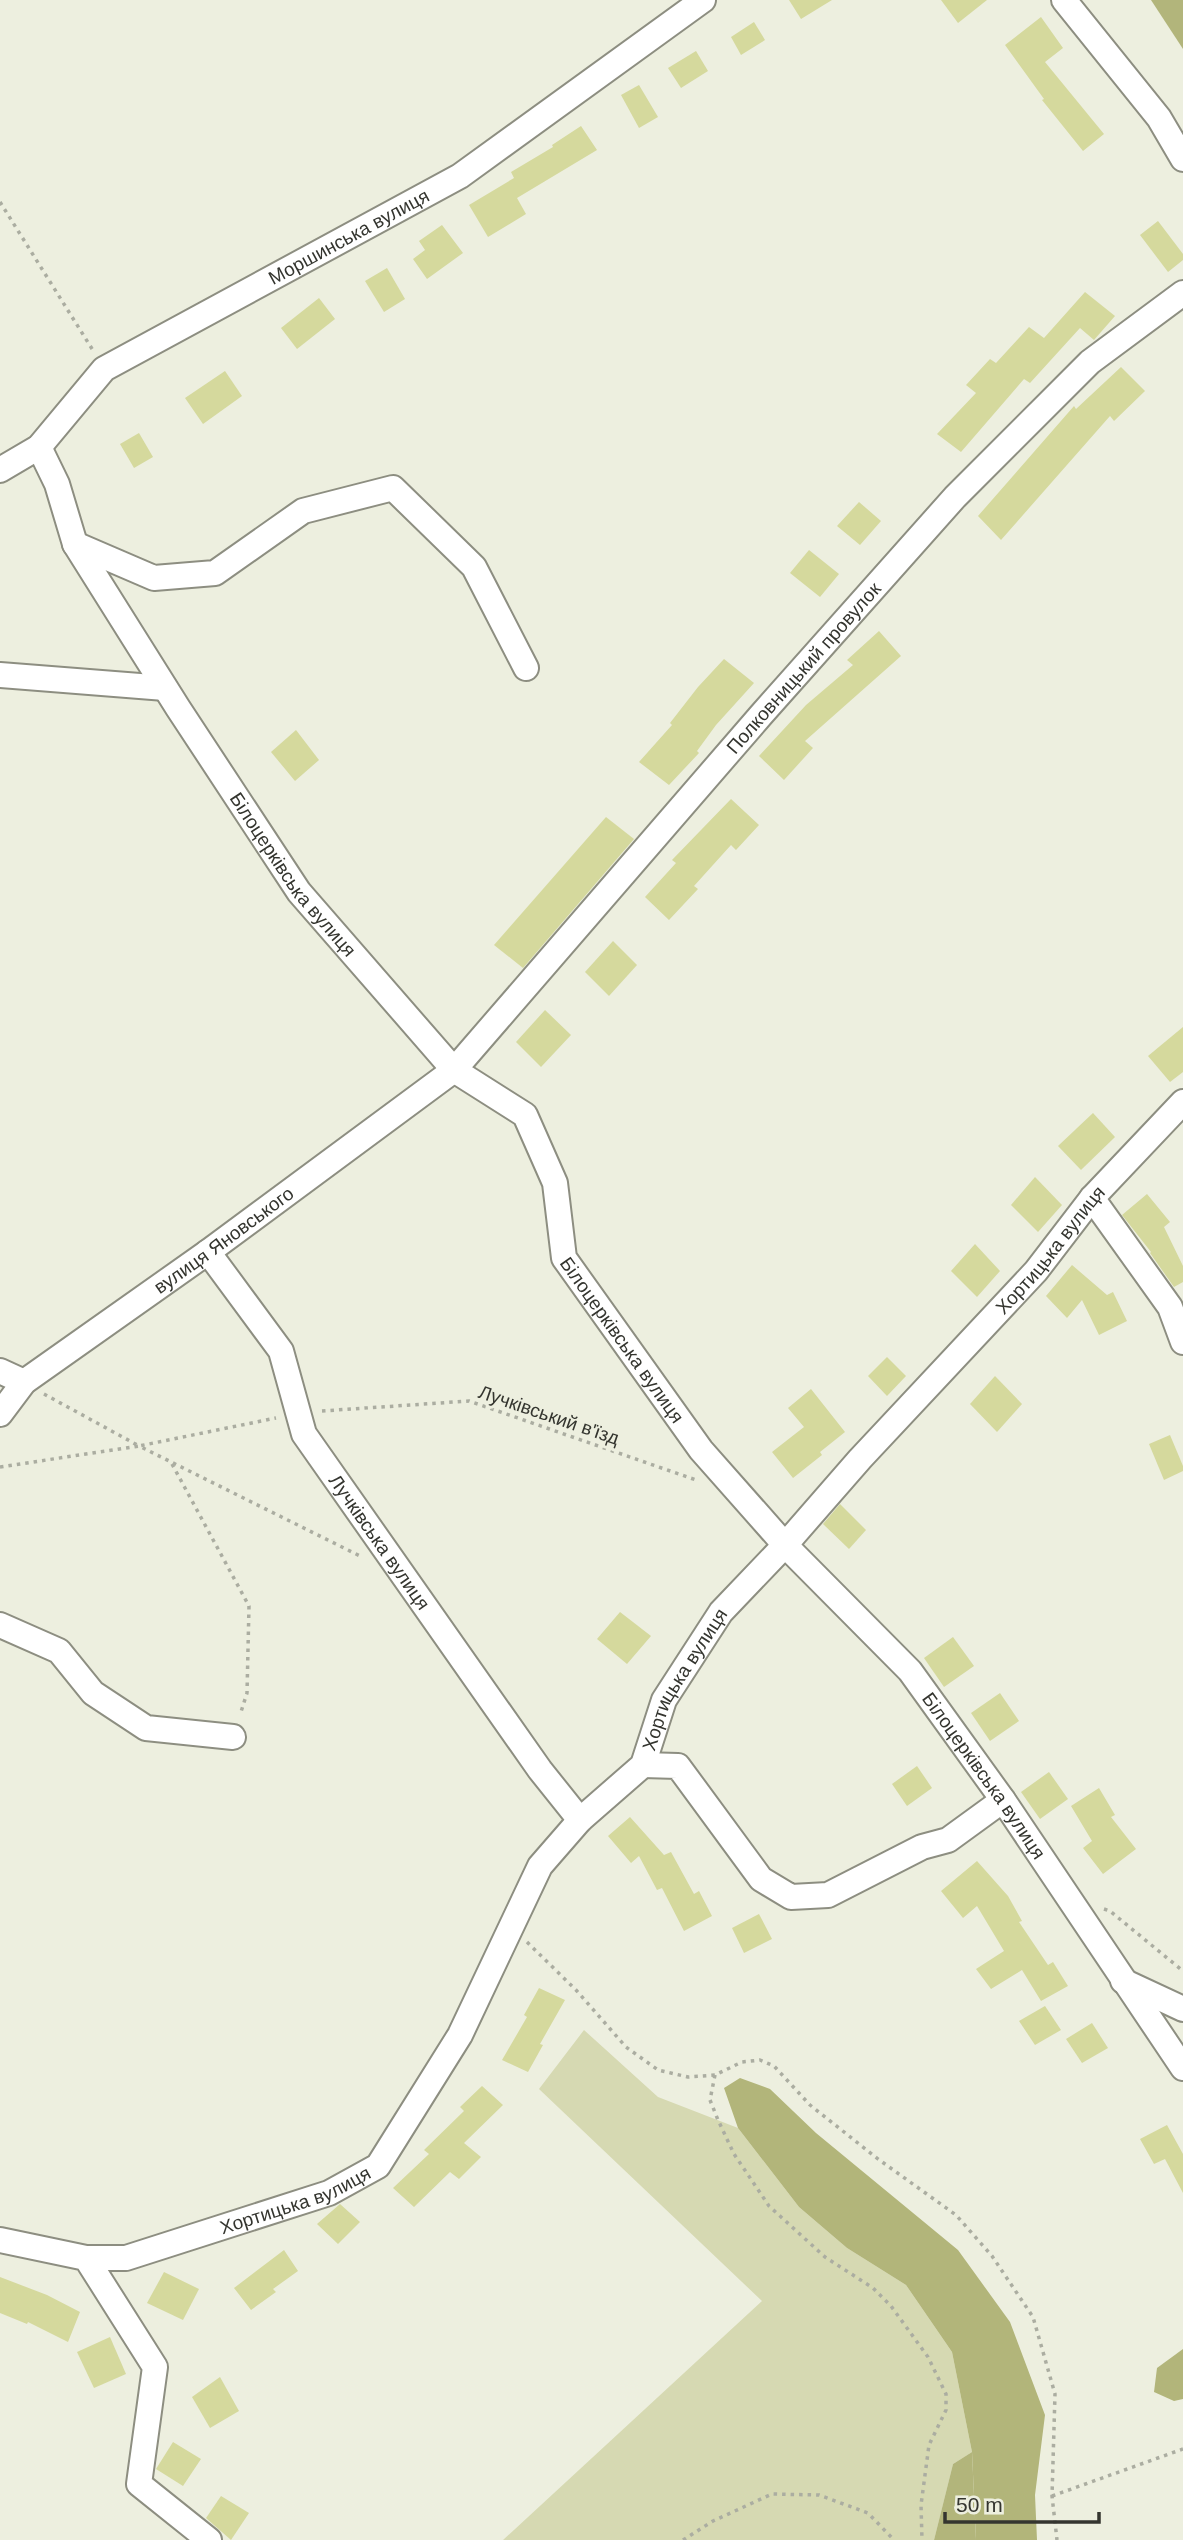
<svg xmlns="http://www.w3.org/2000/svg" width="1183" height="2540" font-family="Helvetica,sans-serif">
<style>
.green{fill:#d6d9b2}
.forest{fill:#b2b57b}
.water{fill:#b2b57a}
.building{fill:#d5d99d}
.lines{fill:none;stroke-linecap:round;stroke-linejoin:round}
.street-casing{stroke:#8d8e81;stroke-width:28}
.path{stroke:#abada1;stroke-width:3.5;stroke-dasharray:3.5 5;stroke-linecap:butt}
.street{stroke:#fff;stroke-width:24}
.labels{text-anchor:middle;dominant-baseline:central;stroke-width:6;stroke-linejoin:round;paint-order:stroke}
.street-label{font-size:19px;fill:#34352f;stroke:#edefdf}
</style>
<rect width="100%" height="100%" fill="#edefdf"/>
<!-- green -->
<polygon class="green" points="584,2030 658,2097 738,2128 799,2207 847,2248 906,2285 952,2352 972,2452 953,2464 934,2540 503,2540 762,2301 539,2089"/>
<!-- forest -->
<g class="forest">
<polygon points="1151,0 1183,0 1183,49"/>
<polygon points="972,2452 976,2540 934,2540 953,2464"/>
</g>
<!-- water -->
<g class="water">
<polygon points="740,2078 770,2089 816,2133 958,2250 1010,2322 1045,2415 1035,2495 1037,2540 976,2540 972,2452 952,2352 906,2285 847,2248 799,2207 738,2128 724,2088"/>
<polygon points="1183,2349 1183,2399 1174,2401 1154,2392 1157,2368"/>
</g>
<!-- building -->
<g class="building">
<polygon points="789,0 832,0 801,19"/>
<polygon points="941,0 987,0 958,23"/>
<polygon points="1041,17 1063,48 1045,62 1104,134 1083,151 1042,100 1044,99 1005,45"/>
<polygon points="754,22 765,40 741,55 731,37"/>
<polygon points="696,51 708,71 681,88 668,68"/>
<polygon points="639,85 658,117 639,128 621,95"/>
<polygon points="581,126 597,150 517,198 526,214 488,237 469,205 514,178 511,172 553,147 552,145"/>
<polygon points="1158,221 1183,254 1183,260 1168,272 1140,235"/>
<polygon points="442,225 463,253 427,279 413,259 425,250 419,241"/>
<polygon points="387,268 405,299 384,312 365,281"/>
<polygon points="1085,292 1115,316 1094,340 1080,328 1030,383 1024,379 961,452 937,434 976,393 966,385 990,359 996,363 1029,327 1044,338"/>
<polygon points="319,298 335,319 297,349 281,328"/>
<polygon points="1121,367 1145,391 1114,421 1110,416 1001,540 978,516 1074,406 1076,409"/>
<polygon points="225,371 242,396 203,424 185,398"/>
<polygon points="139,433 153,457 134,468 120,444"/>
<polygon points="859,502 881,521 860,545 837,526"/>
<polygon points="809,550 839,574 820,597 790,573"/>
<polygon points="879,631 901,656 805,741 813,748 784,780 759,756 806,705 853,665 847,660"/>
<polygon points="724,659 754,683 716,725 697,751 699,753 669,785 639,762 672,725 670,723 698,687"/>
<polygon points="296,730 319,760 295,781 271,752"/>
<polygon points="731,799 759,825 736,850 731,845 694,886 698,889 669,920 645,897 676,863 672,860"/>
<polygon points="606,817 634,839 523,968 494,945"/>
<polygon points="613,941 637,965 609,996 585,972"/>
<polygon points="545,1010 571,1035 541,1067 516,1042"/>
<polygon points="1183,1027 1183,1072 1170,1082 1148,1056"/>
<polygon points="1093,1113 1115,1137 1081,1170 1058,1146"/>
<polygon points="1035,1177 1062,1205 1038,1232 1011,1205"/>
<polygon points="1147,1194 1170,1222 1164,1227 1183,1266 1183,1282 1174,1287 1150,1253 1151,1252 1122,1215"/>
<polygon points="975,1244 1000,1271 977,1297 951,1271"/>
<polygon points="1072,1265 1107,1295 1113,1292 1127,1321 1099,1335 1082,1300 1067,1318 1046,1296"/>
<polygon points="887,1357 906,1376 887,1396 868,1376"/>
<polygon points="995,1376 1022,1404 997,1432 970,1404"/>
<polygon points="811,1389 845,1432 820,1452 822,1455 793,1478 772,1452 804,1427 788,1408"/>
<polygon points="1170,1435 1183,1466 1183,1471 1164,1480 1149,1444"/>
<polygon points="840,1504 866,1530 849,1549 823,1524"/>
<polygon points="620,1612 651,1636 627,1664 597,1639"/>
<polygon points="953,1637 974,1666 944,1687 924,1658"/>
<polygon points="1000,1693 1019,1721 990,1741 971,1713"/>
<polygon points="917,1766 932,1788 907,1806 892,1784"/>
<polygon points="1049,1772 1068,1799 1040,1819 1021,1792"/>
<polygon points="1099,1788 1115,1815 1111,1817 1136,1849 1103,1874 1083,1848 1092,1841 1071,1806"/>
<polygon points="630,1817 664,1855 671,1852 694,1894 699,1891 712,1916 684,1931 662,1888 657,1890 639,1856 631,1863 608,1836"/>
<polygon points="977,1861 1008,1896 1022,1921 1019,1922 1048,1965 1053,1962 1068,1986 1041,2001 1022,1970 991,1989 976,1969 1004,1951 977,1906 963,1918 941,1891"/>
<polygon points="759,1914 772,1939 744,1953 732,1928"/>
<polygon points="539,1988 565,2000 540,2044 543,2045 528,2072 502,2060 527,2017 524,2015"/>
<polygon points="1045,2006 1061,2030 1035,2045 1019,2021"/>
<polygon points="1092,2023 1108,2048 1082,2063 1066,2039"/>
<polygon points="482,2086 503,2105 464,2143 481,2157 459,2179 450,2172 414,2207 393,2188 429,2154 424,2150 464,2111 460,2107"/>
<polygon points="1167,2125 1183,2154 1183,2193 1165,2159 1154,2164 1140,2139"/>
<polygon points="340,2204 360,2222 338,2244 317,2224"/>
<polygon points="284,2250 298,2271 273,2289 276,2292 251,2310 234,2288"/>
<polygon points="164,2272 199,2289 183,2320 147,2303"/>
<polygon points="0,2277 47,2295 80,2312 68,2342 28,2322 27,2324 0,2313"/>
<polygon points="110,2337 126,2374 94,2388 77,2352"/>
<polygon points="220,2377 239,2411 210,2428 192,2397"/>
<polygon points="173,2442 201,2459 183,2486 156,2469"/>
<polygon points="221,2496 249,2513 231,2540 206,2518"/>
</g>
<g class="lines">
<!-- street casing -->
<g class="street-casing">
<g id="street">
<polyline points="1064,0 1159,118 1183,159"/>
<path id="s1" d="M39,447L57,484L75,544L178,708L299,892L454,1070L525,1115L555,1183L564,1258L701,1450L785,1545L910,1671L1003,1800L1183,2068"/>
<path id="s2" d="M0,470L39,447L104,369L460,176L703,0"/>
<polyline points="75,544 154,578 215,573 303,511 393,488 474,567 526,668"/>
<polyline points="0,675 165,688"/>
<polyline points="1092,1198 1170,1307 1183,1342"/>
<path id="s3" d="M208,1252L281,1351L304,1434L540,1770L580,1820"/>
<polyline points="0,1371 24,1382"/>
<path id="s4" d="M0,1414L24,1382L208,1252L454,1070L761,715L955,497L1090,362L1183,293"/>
<polyline points="0,1625 59,1651 93,1693 146,1728 233,1737"/>
<polyline points="643,1765 678,1766 761,1879 791,1897 828,1895 922,1847 948,1840 1003,1800"/>
<polyline points="1123,1981 1183,2009"/>
<polyline points="0,2240 86,2258 155,2367 139,2484 209,2540"/>
<path id="s5" d="M86,2258H126L329,2193L378,2166L460,2035L540,1866L580,1820L643,1765L664,1700L721,1612L785,1545L860,1459L1036,1271L1092,1198L1183,1102"/>
</g>
</g>
<!-- path -->
<g class="path">
<polyline points="0,202 94,352"/>
<polyline points="44,1394 139,1446 276,1418"/>
<polyline points="322,1411 469,1401 699,1481"/>
<polyline points="172,1464 249,1606 247,1693 240,1715"/>
<polyline points="0,1467 139,1446 360,1556"/>
<polyline points="1104,1909 1110,1911 1183,1971"/>
<polyline points="527,1942 576,1990 626,2047 658,2070 688,2077 715,2075 742,2062 760,2060 774,2066 810,2105 878,2159 956,2215 992,2256 1033,2317 1055,2394 1052,2496 1057,2540"/>
<polyline points="715,2075 710,2100 718,2120 734,2154 769,2206 825,2257 873,2288 891,2306 928,2357 946,2394 946,2410 929,2445 921,2505 922,2540"/>
<polyline points="1052,2496 1183,2449"/>
<polyline points="683,2540 713,2521 772,2494 819,2495 868,2513 894,2540"/>
</g>
<!-- street -->
<use href="#street" class="street"/>
</g>
<g class="labels">
<!-- street labels -->
<g class="street-label">
<text stroke="none"><textPath href="#s2" startOffset="425">Моршинська вулиця</textPath></text>
<text stroke="none"><textPath href="#s4" startOffset="1104">Полковницький провулок</textPath></text>
<text stroke="none"><textPath href="#s1" startOffset="500">Білоцерківська вулиця</textPath></text>
<text stroke="none"><textPath href="#s4" startOffset="285">вулиця Яновського</textPath></text>
<text stroke="none"><textPath href="#s5" startOffset="1458">Хортицька вулиця</textPath></text>
<text stroke="none"><textPath href="#s1" startOffset="1088">Білоцерківська вулиця</textPath></text>
<text transform="translate(549 1415) rotate(19)">Лучківський в'їзд</text>
<text stroke="none"><textPath href="#s3" startOffset="341">Лучківська вулиця</textPath></text>
<text stroke="none"><textPath href="#s5" startOffset="891">Хортицька вулиця</textPath></text>
<text stroke="none"><textPath href="#s1" startOffset="1656">Білоцерківська вулиця</textPath></text>
<text stroke="none"><textPath href="#s5" startOffset="219">Хортицька вулиця</textPath></text>
</g>
</g>
<!-- scale -->
<path d="M945 2512v10h154v-10" fill="none" stroke="#34352f" stroke-width="3.5"/>
<text x="956" y="2512" font-size="21" fill="#34352f" stroke="#edefdf" stroke-width="5" paint-order="stroke">50 m</text>
</svg>
